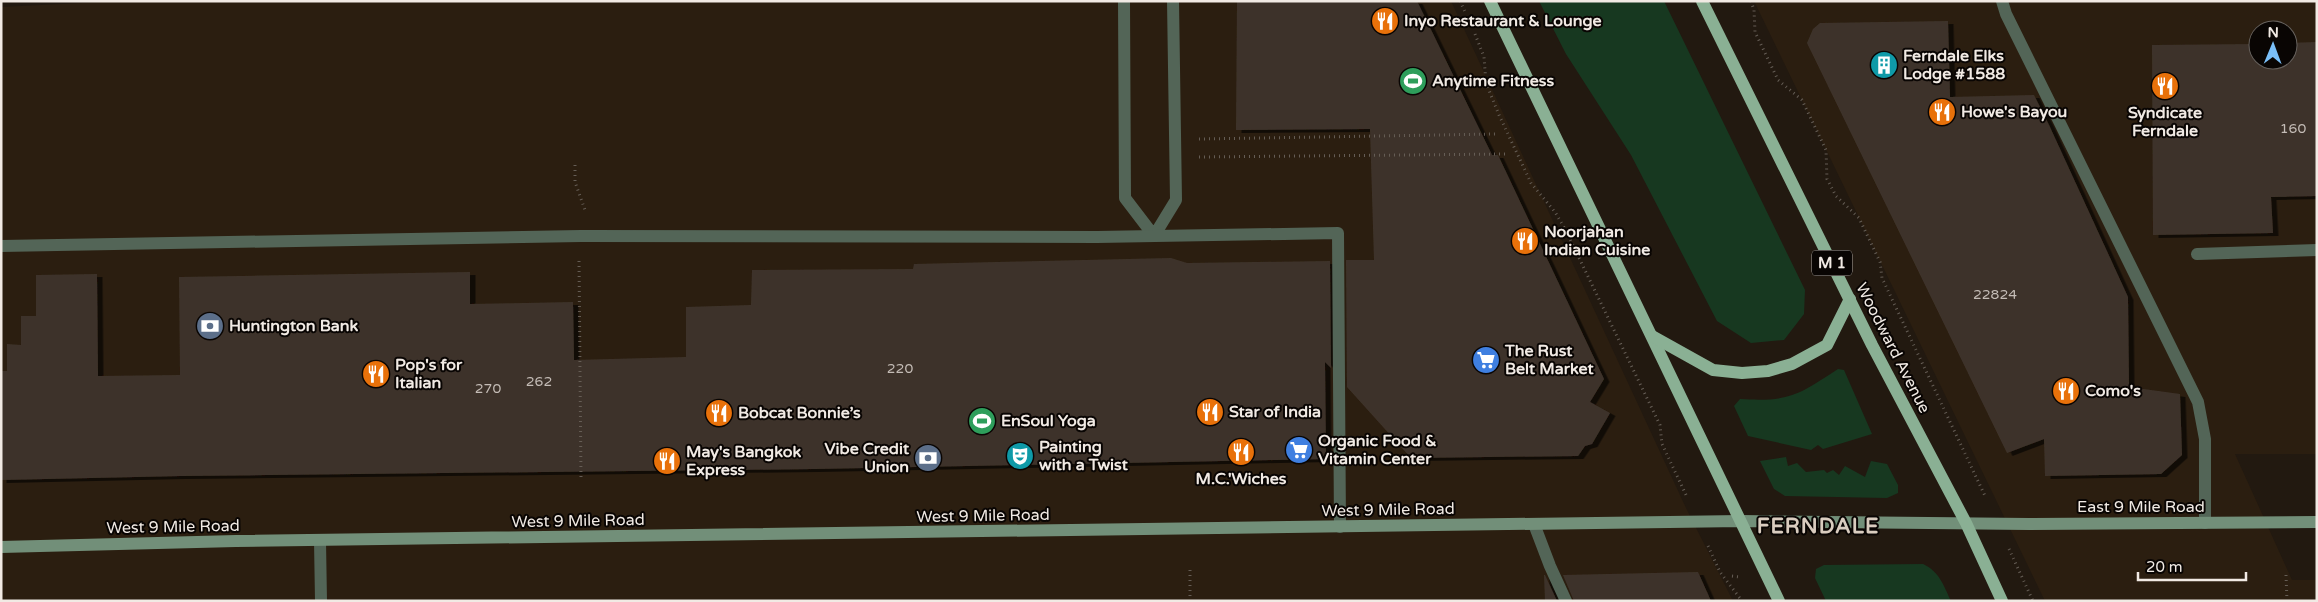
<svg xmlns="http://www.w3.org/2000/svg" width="2318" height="602" font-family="'Varela Round',sans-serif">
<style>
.built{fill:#2b1e10;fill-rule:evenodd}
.green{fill:#173820}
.building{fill:#3e332a;filter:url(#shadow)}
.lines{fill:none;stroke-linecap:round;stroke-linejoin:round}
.path{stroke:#655d55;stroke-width:3;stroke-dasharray:1 4;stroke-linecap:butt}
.service{stroke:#536557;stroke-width:12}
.minor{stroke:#536557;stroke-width:12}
.secondary{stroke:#728f79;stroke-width:12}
.primary{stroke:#8ab094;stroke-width:12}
.labels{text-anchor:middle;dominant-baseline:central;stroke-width:4;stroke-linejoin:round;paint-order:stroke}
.number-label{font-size:14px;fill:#c4bcb6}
.shield{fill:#090503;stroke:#aba5a0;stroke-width:1}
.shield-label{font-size:15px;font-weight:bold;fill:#f1eae4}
.poi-label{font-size:16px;font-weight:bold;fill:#f1eae4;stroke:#090503;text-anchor:start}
.street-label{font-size:16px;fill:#f1eae4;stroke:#090503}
.district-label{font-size:21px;font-weight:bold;letter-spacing:1px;fill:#d9ccbf;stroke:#090503}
</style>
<defs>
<filter id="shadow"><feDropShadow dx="5.5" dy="3" stdDeviation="0" flood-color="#0009"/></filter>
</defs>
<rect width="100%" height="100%" fill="#221910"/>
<!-- built -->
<g class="built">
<polygon points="122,1 1451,1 1686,508 1733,601 1,601 1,7"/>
<path d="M1754,1H2317V454H2235L2292,580H2317V601H2045ZM2258,30H2288V60H2258Z"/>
</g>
<!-- green -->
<g class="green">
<polygon points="1539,1 1664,1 1805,290 1804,314 1784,340 1751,343 1717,321 1631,155 1566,54"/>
<path d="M1838,369L1844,370L1872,434L1823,449L1818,445L1811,450L1748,436L1734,406L1740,399C1790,402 1798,395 1838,369Z"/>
<polygon points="1786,457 1788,466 1797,463 1806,472 1824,470 1827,473 1833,470 1839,475 1845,466 1865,477 1871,461 1887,464 1898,485 1898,493 1887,498 1785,496 1774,489 1760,461"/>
<path d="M1923,564C1939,571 1944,586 1951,601H1826L1815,578L1816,569L1824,565Z"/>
</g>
<!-- building -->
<g class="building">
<polygon points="1237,1 1417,1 1492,155 1498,155 1604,379 1590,402 1610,413 1592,444 1585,446 1578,456 1411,458 1347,387 1346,260 1374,260 1370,129 1236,130"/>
<polygon points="1948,21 1950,97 2034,95 2049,125 2128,297 2129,387 2180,394 2182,455 2161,474 2045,476 2044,439 2007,453 1807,43 1813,29 1820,23"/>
<polygon points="2317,42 2317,196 2271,197 2273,233 2153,235 2152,45 2258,44 2258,60 2288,60 2288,43"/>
<polygon points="1171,258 1187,263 1330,261 1331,368 1325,362 1326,459 814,469 181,476 1,480 1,371 7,371 7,344 21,345 21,316 36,316 36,275 97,274 98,376 180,375 179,277 470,272 470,304 573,302 574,360 686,357 686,307 751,305 752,270 913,269 914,264"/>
<polygon points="1698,572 1711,601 1574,601 1563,575"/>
<polygon points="1544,575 1545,575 1557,601 1545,601"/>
</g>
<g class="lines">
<!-- path -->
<g class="path">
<polyline points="1460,1 1466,14"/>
<polyline points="1751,1 1754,10 1755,32 1778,80 1802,100 1826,150 1827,179 1836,196 1859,218 1880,262 1882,278 1986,498"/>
<polyline points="1475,34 1484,57 1486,83 1499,115 1531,183 1555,212 1565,229 1660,425 1662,444 1687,497"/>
<polyline points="1199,139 1496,134"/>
<polyline points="1199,157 1506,154"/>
<polyline points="575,165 575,182 585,210"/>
<polyline points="579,261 581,478"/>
<polyline points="1708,546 1720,572 1742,601"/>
<polyline points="2009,549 2033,601"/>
<polyline points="1190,570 1190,601"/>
<polyline points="2286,575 2287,601"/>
<polyline points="1732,576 1739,577"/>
</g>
<!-- service -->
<g class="service">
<polyline points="1124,1 1125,198 1154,236 1176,200 1173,1"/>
<polyline points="2002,1 2006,14 2198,402 2205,439 2205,523"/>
<polyline points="1,246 581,236 1097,237 1338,233 1340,527"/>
<polyline points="2197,254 2317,250"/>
<polyline points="1534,524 1550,566 1566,601"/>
</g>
<!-- minor -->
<polyline class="minor" points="320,541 321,601"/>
<!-- secondary -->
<polyline class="secondary" points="1,547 236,541 1741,521 2029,524 2317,522"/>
<!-- primary -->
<g class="primary">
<polyline points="1490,1 1779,601"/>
<polyline points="1702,1 1872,345 1966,523 2002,601"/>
<polyline points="1652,336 1713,370 1742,373 1768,371 1792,364 1827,345 1850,299"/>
</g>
</g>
<!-- icons -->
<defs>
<g id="restaurant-disc" transform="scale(1.4375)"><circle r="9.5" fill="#e8710a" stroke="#090503"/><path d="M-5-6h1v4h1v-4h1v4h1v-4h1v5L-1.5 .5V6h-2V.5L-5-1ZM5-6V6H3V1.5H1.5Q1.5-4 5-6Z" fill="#fff"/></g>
<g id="building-disc" transform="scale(1.4375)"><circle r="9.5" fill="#0f9aa8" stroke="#090503"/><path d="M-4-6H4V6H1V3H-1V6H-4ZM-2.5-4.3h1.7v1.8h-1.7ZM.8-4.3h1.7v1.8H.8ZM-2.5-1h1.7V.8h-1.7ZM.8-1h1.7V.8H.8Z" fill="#fff"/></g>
<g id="stadium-disc" transform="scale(1.4375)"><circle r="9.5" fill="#2e9e5b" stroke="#090503"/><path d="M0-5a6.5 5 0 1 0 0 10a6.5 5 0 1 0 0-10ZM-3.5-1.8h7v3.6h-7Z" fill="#fff"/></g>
<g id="bank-disc" transform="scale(1.4375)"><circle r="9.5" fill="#5c6f8a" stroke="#090503"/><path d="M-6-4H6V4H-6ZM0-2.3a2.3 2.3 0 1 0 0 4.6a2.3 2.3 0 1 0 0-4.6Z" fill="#fff"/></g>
<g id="supermarket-disc" transform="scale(1.4375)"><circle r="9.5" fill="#3f7fe0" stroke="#090503"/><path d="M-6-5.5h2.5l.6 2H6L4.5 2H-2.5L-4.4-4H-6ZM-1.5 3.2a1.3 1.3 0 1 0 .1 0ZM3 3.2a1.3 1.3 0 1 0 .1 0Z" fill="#fff"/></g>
<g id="theatre-disc" transform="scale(1.4375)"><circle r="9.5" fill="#0f9aa8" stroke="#090503"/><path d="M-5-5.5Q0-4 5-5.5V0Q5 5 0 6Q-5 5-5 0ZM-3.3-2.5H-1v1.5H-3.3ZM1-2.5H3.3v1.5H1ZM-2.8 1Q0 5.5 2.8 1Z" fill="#fff"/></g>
</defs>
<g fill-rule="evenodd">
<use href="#restaurant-disc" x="1385" y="21"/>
<use href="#building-disc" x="1884" y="65"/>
<use href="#stadium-disc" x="1413" y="81"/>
<use href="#restaurant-disc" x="2165" y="86"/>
<use href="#restaurant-disc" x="1942" y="112"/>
<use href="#restaurant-disc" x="1525" y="241"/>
<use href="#bank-disc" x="210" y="326"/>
<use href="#supermarket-disc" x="1486" y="360"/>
<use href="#restaurant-disc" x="376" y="374"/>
<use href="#restaurant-disc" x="2066" y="391"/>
<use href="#restaurant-disc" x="1210" y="412"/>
<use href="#restaurant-disc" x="719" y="413"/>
<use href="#stadium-disc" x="982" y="421"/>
<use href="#supermarket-disc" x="1299" y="450"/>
<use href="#restaurant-disc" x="1241" y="452"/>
<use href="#theatre-disc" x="1020" y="456"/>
<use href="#bank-disc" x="928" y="458"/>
<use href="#restaurant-disc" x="667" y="461"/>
</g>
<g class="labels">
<!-- number labels -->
<g class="number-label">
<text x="2293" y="128">160</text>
<text x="1995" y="294">22824</text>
<text x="900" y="368">220</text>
<text x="539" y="381">262</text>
<text x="488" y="388">270</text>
</g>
<!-- shield labels -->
<rect class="shield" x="1812" y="250.5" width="40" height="25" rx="4"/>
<g class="shield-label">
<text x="1832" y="263">M 1</text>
</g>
<!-- poi labels -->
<g class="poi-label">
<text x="1404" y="21">Inyo Restaurant &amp; Lounge</text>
<text x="1903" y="56">Ferndale Elks<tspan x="1903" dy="18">Lodge #1588</tspan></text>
<text x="1432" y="81">Anytime Fitness</text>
<text x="1961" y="112">Howe's Bayou</text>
<text x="2165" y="113" text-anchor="middle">Syndicate<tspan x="2165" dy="18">Ferndale</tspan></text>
<text x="1544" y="232">Noorjahan<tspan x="1544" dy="18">Indian Cuisine</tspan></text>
<text x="229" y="326">Huntington Bank</text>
<text x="1505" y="351">The Rust<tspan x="1505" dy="18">Belt Market</tspan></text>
<text x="395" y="365">Pop's for<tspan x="395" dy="18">Italian</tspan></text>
<text x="2085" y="391">Como's</text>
<text x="1229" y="412">Star of India</text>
<text x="738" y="413">Bobcat Bonnie’s</text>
<text x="1001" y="421">EnSoul Yoga</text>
<text x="1318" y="441">Organic Food &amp;<tspan x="1318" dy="18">Vitamin Center</tspan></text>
<text x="1039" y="447">Painting<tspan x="1039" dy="18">with a Twist</tspan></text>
<text x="909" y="449" text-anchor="end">Vibe Credit<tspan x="909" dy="18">Union</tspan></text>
<text x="686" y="452">May's Bangkok<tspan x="686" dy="18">Express</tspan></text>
<text x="1241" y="479" text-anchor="middle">M.C.'Wiches</text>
</g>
<!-- street labels -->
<g class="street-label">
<text transform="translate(1893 348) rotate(63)">Woodward Avenue</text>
<text x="2141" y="507">East 9 Mile Road</text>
<text transform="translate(1388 510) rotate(-1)">West 9 Mile Road</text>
<text transform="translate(983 516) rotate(-1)">West 9 Mile Road</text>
<text transform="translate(578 521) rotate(-1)">West 9 Mile Road</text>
<text transform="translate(173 527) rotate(-1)">West 9 Mile Road</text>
</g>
<!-- district labels -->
<g class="district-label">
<text x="1818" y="526">FERNDALE</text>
</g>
</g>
<!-- border -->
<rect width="2318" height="602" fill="none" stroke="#f1eae4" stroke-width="5"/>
<!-- north arrow -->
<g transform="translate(2273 45) rotate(1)"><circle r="24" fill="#090503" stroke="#66615d"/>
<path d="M0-4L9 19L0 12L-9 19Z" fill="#7abff8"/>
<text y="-8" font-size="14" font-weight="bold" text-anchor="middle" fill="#f1eae4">N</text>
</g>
<!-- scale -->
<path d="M2138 572v8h108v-8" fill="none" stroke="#f1eae4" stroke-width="2.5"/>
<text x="2146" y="572" font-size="15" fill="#f1eae4" stroke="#090503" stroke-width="4" paint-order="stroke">20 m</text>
</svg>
